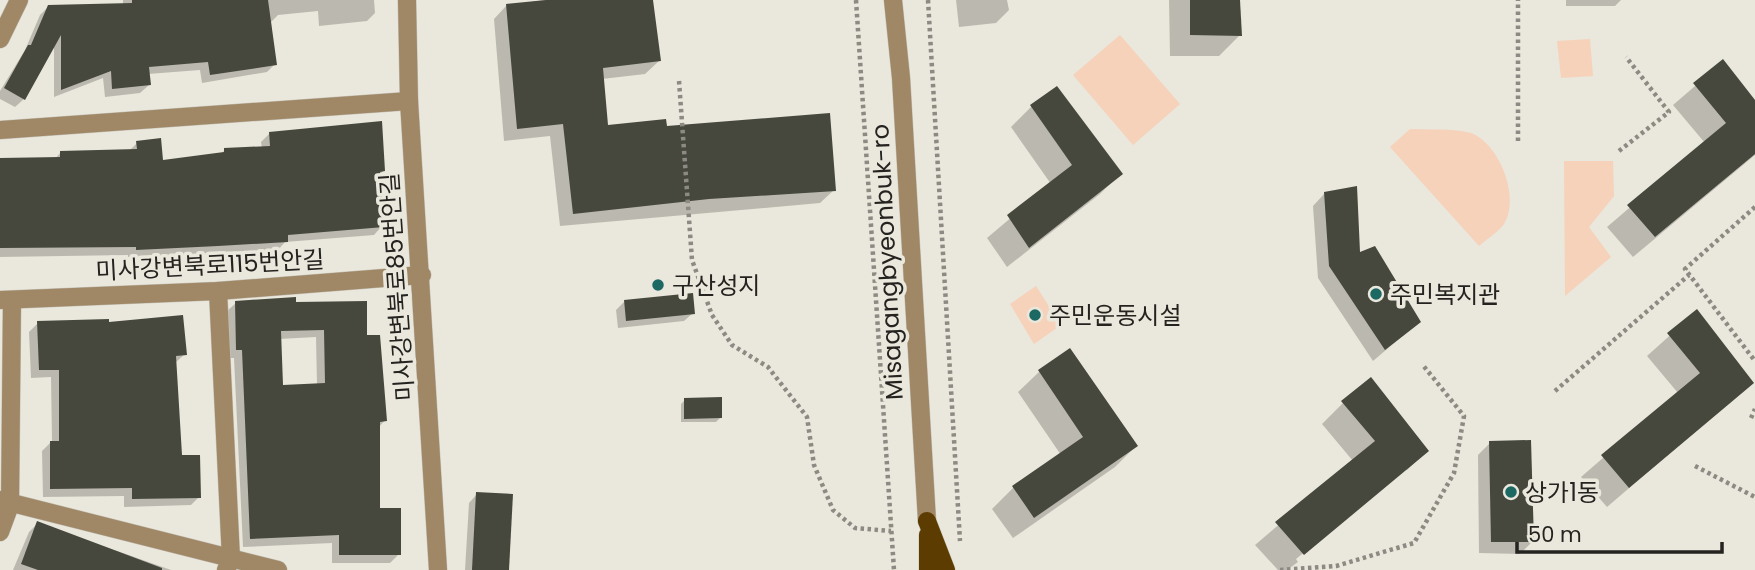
<svg xmlns="http://www.w3.org/2000/svg" width="1755" height="570" font-family="Poppins,'Noto Sans KR',sans-serif">
<style>
.green{fill:#f6d2ba}
.shadow{fill:#0003;fill-rule:evenodd}
.building{fill:#46483e;fill-rule:evenodd}
.lines{fill:none;stroke-linecap:round;stroke-linejoin:round}
.minor-casing{stroke:#c6c4ba;stroke-width:19}
.major-casing{stroke:#c6c4ba;stroke-width:19}
.path{stroke:#8c8a83;stroke-width:4.5;stroke-dasharray:3.5 3.5;stroke-linecap:butt}
.minor{stroke:#a08867;stroke-width:18}
.major{stroke:#5c3c00;stroke-width:18}
.poi-dot{fill:#1c6863;stroke:#eae7dc;stroke-width:2.5}
.labels{text-anchor:middle;dominant-baseline:central;stroke-width:7;stroke-linejoin:round;paint-order:stroke}
.street-label{font-size:24px;fill:#24231f;stroke:#eae7dc}
.poi-label{font-size:24px;fill:#24231f;stroke:#eae7dc;text-anchor:start}
</style>
<rect width="100%" height="100%" fill="#eae7dc"/>
<!-- green -->
<g class="green">
<polygon points="1120,35 1180,104 1133,145 1073,75"/>
<polygon points="1590,39 1593,76 1561,78 1557,41"/>
<path d="M1410,129C1428,130 1454,128 1471,133C1499,143 1521,198 1504,224C1498,232 1487,239 1479,246L1390,147Z"/>
<polygon points="1564,161 1613,161 1614,196 1589,227 1611,257 1565,296"/>
<polygon points="1036,286 1061,325 1034,344 1010,304"/>
</g>
<!-- shadow -->
<g class="shadow">
<polygon points="123,0 374,0 375,13 367,21 319,26 318,11 278,15 271,22 275,64 267,72 202,83 200,70 148,74 149,85 140,93 105,97 103,78 54,97 54,45 24,99 15,107 0,99 0,91 25,50 40,15 49,6 123,5"/>
<polygon points="546,0 651,0 659,61 645,74 602,79 606,127 666,128 834,190 820,203 560,226 550,136 504,141 494,19 507,5"/>
<polygon points="956,0 1007,0 1009,10 996,23 959,27"/>
<polygon points="1169,0 1239,0 1240,35 1219,56 1170,56"/>
<polygon points="1566,0 1621,0 1615,6 1566,6"/>
<polygon points="1723,62 1755,103 1755,155 1633,257 1607,227 1705,143 1673,105"/>
<polygon points="1032,106 1121,173 1100,194 1007,267 987,238 1051,184 1011,127"/>
<polygon points="270,133 384,170 378,176 382,226 374,235 285,242 278,250 128,257 128,255 0,257 0,160 55,159 61,152 130,150 137,143 162,162 221,154 225,150 262,148 261,142"/>
<polygon points="1325,193 1359,255 1419,322 1373,361 1318,278 1313,206"/>
<polygon points="624,302 693,313 684,321 618,328 616,310"/>
<path d="M236,303L294,304L366,337L385,420L379,427V510L399,554L390,563H332V543L243,547L234,358H228L227,311ZM316,337L317,385L281,387L279,339Z"/>
<polygon points="1696,312 1752,383 1607,507 1581,477 1678,393 1647,356"/>
<polygon points="38,323 107,324 185,354 175,363 181,457 199,497 191,505 124,507 124,496 43,497 42,451 52,441 51,377 31,378 29,332"/>
<polygon points="1070,350 1136,446 1115,467 1013,538 992,509 1013,488 1061,455 1018,392 1039,372"/>
<polygon points="685,400 720,418 716,422 681,422 681,404"/>
<polygon points="1343,403 1427,451 1407,470 1407,467 1296,559 1298,562 1287,570 1278,570 1255,545 1353,461 1322,424"/>
<polygon points="1490,443 1532,542 1520,554 1479,553 1478,455"/>
<polygon points="477,494 507,570 465,570 469,503"/>
<polygon points="38,523 171,570 13,570 29,532"/>
</g>
<!-- building -->
<g class="building">
<polygon points="132,0 268,0 277,65 210,75 208,62 149,67 151,85 112,89 111,71 61,90 61,35 25,100 4,88 28,45 31,45 48,5 132,3"/>
<polygon points="546,0 653,0 661,61 603,68 608,125 666,119 667,126 830,113 836,191 709,199 573,214 563,124 517,129 506,4"/>
<polygon points="1190,0 1240,0 1242,36 1190,35"/>
<polygon points="1723,59 1755,100 1755,154 1655,237 1627,205 1726,123 1693,83"/>
<polygon points="1057,86 1123,174 1029,248 1007,215 1072,165 1030,105"/>
<polygon points="382,121 385,171 380,172 384,227 288,235 288,242 218,246 136,250 136,247 0,248 0,158 60,157 60,151 137,149 136,141 161,138 163,160 224,152 224,148 270,146 269,132"/>
<polygon points="1357,186 1360,252 1375,246 1421,322 1385,350 1329,266 1324,192"/>
<polygon points="693,293 695,314 626,321 624,300"/>
<path d="M296,297V302L367,301V335H380L387,421L380,422V508H401V555H339V535L250,539L242,350H236L235,301ZM324,330L325,383L283,385L281,331Z"/>
<polygon points="1697,309 1754,383 1629,488 1601,455 1700,373 1667,333"/>
<polygon points="183,315 187,355 176,356 182,455 200,455 201,498 132,499 132,488 50,489 50,441 59,441 59,370 39,370 37,321 109,319 109,322"/>
<polygon points="1070,348 1138,446 1034,518 1012,486 1083,437 1038,370"/>
<polygon points="1371,377 1429,451 1304,555 1275,522 1375,441 1341,401"/>
<polygon points="722,397 722,418 684,419 684,398"/>
<polygon points="1531,440 1534,542 1491,542 1489,441"/>
<polygon points="476,492 513,494 509,570 472,570"/>
<polygon points="37,521 162,568 162,570 38,570 21,564"/>
</g>
<g class="lines">
<!-- minor casing -->
<g class="minor-casing">
<g id="minor">
<polyline points="407,0 409,101 438,570"/>
<polyline points="893,0 901,78 927,521"/>
<polyline points="0,39 19,0"/>
<polyline points="0,130 409,101"/>
<polyline points="218,291 231,559 226,570"/>
<polyline points="0,300 218,291 422,275"/>
<polyline points="0,500 278,570"/>
<polyline points="0,532 10,505 12,300"/>
</g>
</g>
<!-- major casing -->
<g class="major-casing">
<g id="major">
<polyline points="927,521 946,570"/>
<polyline points="928,535 928,570"/>
</g>
</g>
<!-- path -->
<g class="path">
<polyline points="856,0 894,570"/>
<polyline points="928,0 960,541"/>
<polyline points="679,81 692,260 712,315 732,345 768,367 807,417 814,465 833,510 855,528 891,531"/>
<polyline points="1518,141 1518,0"/>
<polyline points="1619,151 1669,112 1626,57"/>
<polyline points="1755,207 1685,269 1755,361"/>
<polyline points="1555,391 1689,275"/>
<polyline points="1751,418 1755,409"/>
<polyline points="1695,466 1755,497"/>
<polyline points="1280,570 1336,566 1414,543 1454,473 1464,416 1422,364"/>
</g>
<!-- minor -->
<use href="#minor" class="minor"/>
<!-- major -->
<use href="#major" class="major"/>
</g>
<!-- markers -->
<g class="poi-dot">
<circle cx="658" cy="285" r="7"/>
<circle cx="1376" cy="294" r="7"/>
<circle cx="1035" cy="315" r="7"/>
<circle cx="1511" cy="492" r="7"/>
</g>
<g class="labels">
<!-- street labels -->
<g class="street-label">
<text transform="translate(887 262) rotate(-93)">Misagangbyeonbuk-ro</text>
<text transform="translate(210 265) rotate(-3)">미사강변북로115번안길</text>
<text transform="translate(397 287) rotate(-94)">미사강변북로85번안길</text>
</g>
<!-- poi labels -->
<g class="poi-label">
<text x="672" y="285">구산성지</text>
<text x="1390" y="294">주민복지관</text>
<text x="1049" y="315">주민운동시설</text>
<text x="1525" y="492">상가1동</text>
</g>
</g>
<!-- scale -->
<path d="M1517 542v10h205v-10" fill="none" stroke="#24231f" stroke-width="3.5"/>
<text x="1528" y="542" font-size="21" fill="#24231f" stroke="#eae7dc" stroke-width="5" paint-order="stroke">50 m</text>
</svg>
